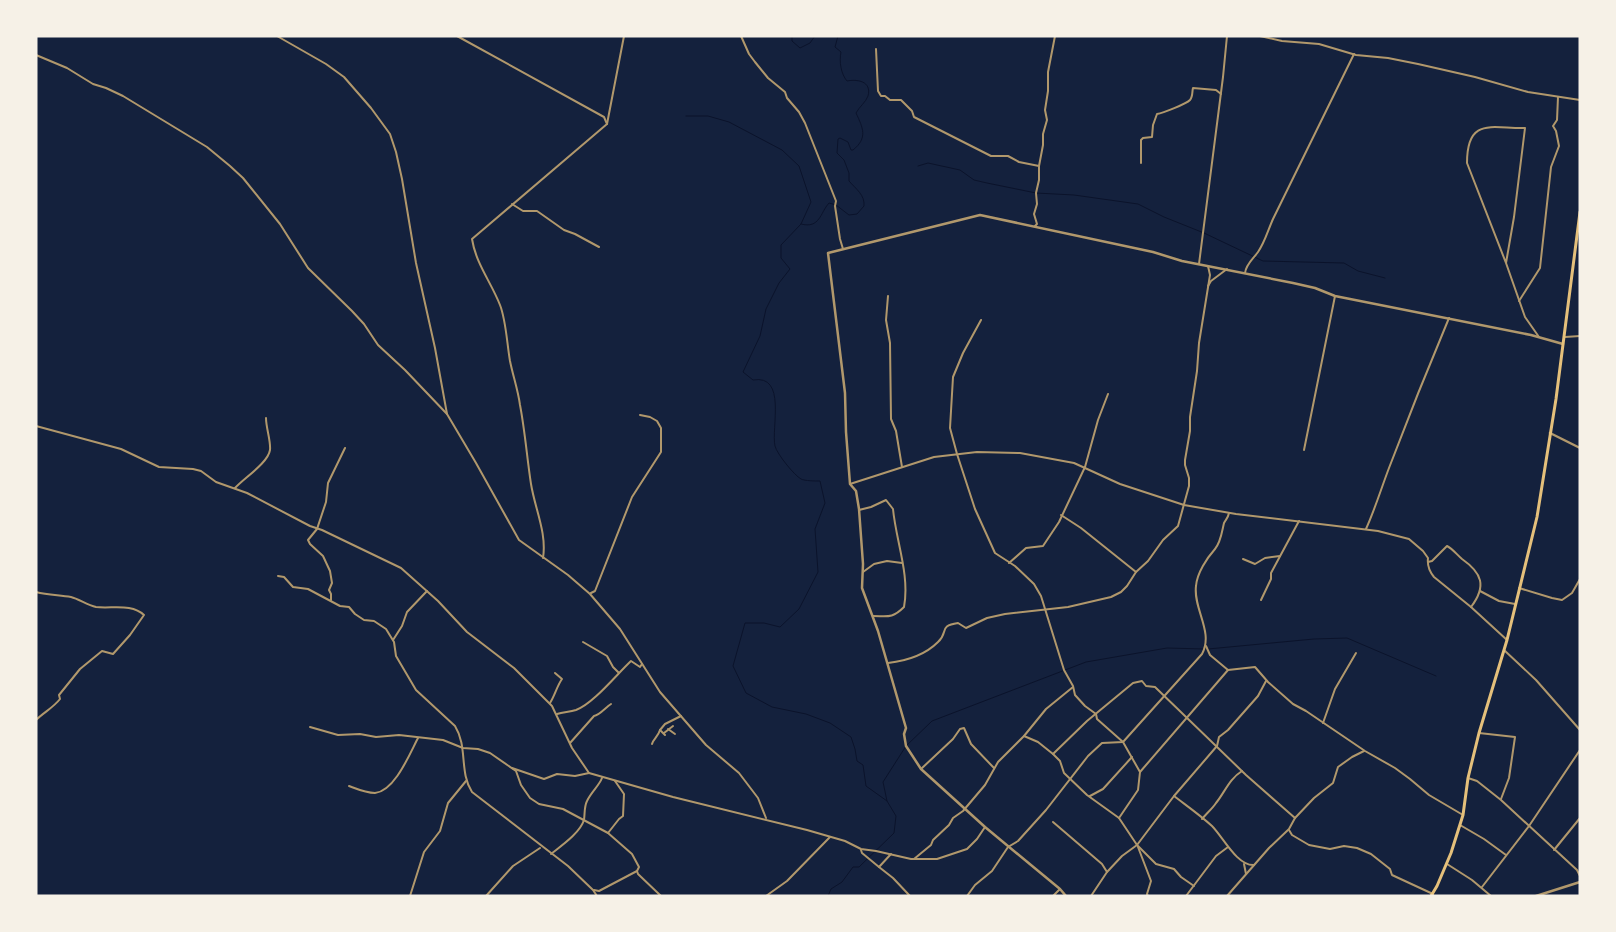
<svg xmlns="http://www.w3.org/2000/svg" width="1616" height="932" font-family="Rubik,sans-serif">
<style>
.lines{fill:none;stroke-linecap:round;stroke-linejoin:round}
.stream{stroke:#0b132b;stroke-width:1}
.minor{stroke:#b1986c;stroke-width:2}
.tertiary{stroke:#b1986c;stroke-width:2.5}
.primary{stroke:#e5c07b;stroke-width:3}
</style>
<rect width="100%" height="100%" fill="#14213d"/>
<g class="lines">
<!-- stream -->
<g class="stream">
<polyline points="792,36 792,41 800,48 810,43 815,36"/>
<path d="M686,116H708L729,122L782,150L799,166L811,202L801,224L781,245V258L790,269L779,283L766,309L760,336L743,372L753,380C787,374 771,428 775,446C777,454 794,475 801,479C805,481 815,481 820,481L825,503L815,529L818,572L799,609L780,627L764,623H745L733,666L746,693L772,707L806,714L830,723L851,737L855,749L857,761L863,765L866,786L887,801"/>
<polyline points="918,166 928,163 960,170 974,180 987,183 1036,193 1074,195 1138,204 1164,217 1204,233 1263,261 1344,263 1358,271 1385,278"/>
<path d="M801,224C820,229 820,213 829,203L836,205L849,215L857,214L864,206C865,195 856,189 849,181V173L844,160L837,153L838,139L840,138L848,142L851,150H853C868,138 863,128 856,113C859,107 866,102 868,96C872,81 857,79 847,81C841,74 839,62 841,52L835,47L838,36"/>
<polyline points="1208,649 1314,639 1347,638 1436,676"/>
<polyline points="828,896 831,889 842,882 853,867 859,867 894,833 896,816 887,801 883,782 906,746 932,721 1086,662 1167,648 1204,649"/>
</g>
<!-- minor -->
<g class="minor">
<polyline points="277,36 326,64 344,77 371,108 390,134 396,152 402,179 416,263 435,348 447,414 476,463 519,540 568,575 590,594 620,629 660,692 706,745 739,773 758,798 766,818"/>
<path d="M457,36L604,117L607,124L472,239C476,264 491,282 500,305C506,320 507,344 510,361C513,376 518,390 520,405C525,431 527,458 531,484C535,509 547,533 543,558"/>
<polyline points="741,36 749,54 755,62 768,78 785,92 787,98 799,112 805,123 836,201 835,206 840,239 843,249"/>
<polyline points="1260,36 1282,41 1319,44 1356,55 1388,58 1418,64 1475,77 1528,92 1580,100"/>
<polyline points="876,49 878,91 881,96 885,96 890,100 901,100 912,111 914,117 991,156 1008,156 1019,162 1039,166 1039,180 1036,193 1037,204 1034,214 1037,224 1035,226"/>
<polyline points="36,55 67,68 93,84 106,88 123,96 207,147 230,166 243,178 280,224 308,268 352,311 364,324 378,345 405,370 447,414"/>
<polyline points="607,124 624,36"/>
<path d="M1141,163V140L1143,138L1152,137L1153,125L1157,114C1163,113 1186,104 1190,100C1193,97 1192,91 1193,88L1216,90L1221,94"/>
<polyline points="1039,166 1043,145 1043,134 1047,120 1045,110 1048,91 1048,72 1055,36"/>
<polyline points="512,204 523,211 537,211 564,230 575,234 599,247"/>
<path d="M1506,263L1514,217L1525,128C1493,129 1467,116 1467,163L1506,263L1525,317L1539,337"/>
<polyline points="1199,264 1223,77 1227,36"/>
<path d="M1245,273C1246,264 1253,259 1258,252C1265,242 1268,230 1273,219L1354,54"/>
<polyline points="1208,286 1211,281 1227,269"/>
<polyline points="888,296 886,320 890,343 891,419 896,431 902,467"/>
<polyline points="1519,301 1540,268 1551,167 1559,146 1556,131 1553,126 1557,120 1558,97"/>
<polyline points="981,320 963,353 953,377 950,428 957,454 975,509 995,553 1015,566 1034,584 1041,596 1064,670 1073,686 1075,695 1085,706 1096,714 1097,719 1123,742 1140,772"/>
<polyline points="1565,337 1580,336"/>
<polyline points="36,426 121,449 159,467 193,469 201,471 216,482 247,493 310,526 322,530 401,568 438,601 467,632 514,668 552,706 572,748 589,773 673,797 807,830 845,841 861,849 876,851 911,859 937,859 967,849 977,839 985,827"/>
<polyline points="1304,450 1335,296"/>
<path d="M850,484L934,457L977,452L1020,453L1074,463L1120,484L1184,505L1236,514L1378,531L1409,539L1423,551L1428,558C1427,566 1429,571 1434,577L1471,607L1507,640"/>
<path d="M235,488C244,478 268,463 270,450C271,441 266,428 266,418"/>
<path d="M859,510L871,507L886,500L893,509C896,541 910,575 904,607C892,619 887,616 873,616"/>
<polyline points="1061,515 1081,528 1136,572"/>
<path d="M1366,529C1375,509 1381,489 1389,468C1408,418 1428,368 1449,318"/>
<polyline points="1243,559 1255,564 1265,558 1280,556"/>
<path d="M1428,562L1432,561L1447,546C1453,549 1457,555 1462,559C1482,573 1487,586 1471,607"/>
<polyline points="1009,563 1026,548 1043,546 1059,522 1085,467 1098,420 1108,394"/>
<polyline points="863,572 874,564 887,561 902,563"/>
<path d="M278,576L284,577L293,587L308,589L340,606L349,607L355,614L364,620L374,621L386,629L394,642L396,656L416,690L455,726C468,747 459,772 472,792L568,866L593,890L597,896"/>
<polyline points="1519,588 1552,598 1562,600 1572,593 1580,579"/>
<polyline points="1480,591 1499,601 1515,604"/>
<path d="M36,592C48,595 59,595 71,597C79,599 87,605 96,607C111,609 132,603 144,615L130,635L113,654L102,651L80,669L59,695L60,699C53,708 44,712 36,720"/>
<polyline points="591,593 595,591 632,497 661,452 661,428 657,421 650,417 640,415"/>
<polyline points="331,600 331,594 329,590 332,583 330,571 323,556 310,544 308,540 317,529 326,502 328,483 345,448"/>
<polyline points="1261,600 1271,579 1271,573 1299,521"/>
<polyline points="393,640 402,626 407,612 427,591"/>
<polyline points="583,642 607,656 613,667 619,673"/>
<polyline points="1206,646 1210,655 1228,670"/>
<polyline points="1504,650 1536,680 1580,730"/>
<path d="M888,663C905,661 925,655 938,642C949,632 938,626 958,623L966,628L987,618L1005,614L1068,607L1111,597L1121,592L1127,586L1136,572L1148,561L1163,540L1178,526L1189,486V478L1185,465V460L1190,431V417L1197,371L1199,343L1210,275L1208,266"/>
<path d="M550,703C555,695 557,686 562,679L555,673"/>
<path d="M557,714C563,712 569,712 576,710C593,704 617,674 631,661L640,667L642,664"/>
<polyline points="1323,723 1335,689 1356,653"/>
<polyline points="310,727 338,735 360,734 376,737 399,735 443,740 463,748 478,749 490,753 516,771 521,785 530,798 539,804 563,809 608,833 632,854 639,867 637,871 638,874 661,896"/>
<polyline points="668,729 675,734"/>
<polyline points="664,733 673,726"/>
<polyline points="1479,733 1515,737 1509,778 1501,799"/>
<polyline points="665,735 660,730 665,724 681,716"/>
<polyline points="1024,736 1038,742 1053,754 1060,761 1064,773 1087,795 1119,818 1137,845 1156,864 1174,869 1181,877 1194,886"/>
<path d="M570,743L594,716C600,715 606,707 611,704"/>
<path d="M652,744C653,739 658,737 660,730"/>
<polyline points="1053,754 1087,721 1133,683 1142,681 1146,686 1155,687 1246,775 1295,818"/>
<polyline points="512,768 544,779 557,774 575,776 589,773"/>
<polyline points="921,769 953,739 960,729 964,728 971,744 994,768"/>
<polyline points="1468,778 1477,781 1501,800 1577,870 1580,876"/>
<path d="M349,786C357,789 366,793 375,793C395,791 410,753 418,738"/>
<polyline points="1090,796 1103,789 1132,757"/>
<path d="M1174,796C1187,806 1200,815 1212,826C1223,837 1237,866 1254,865"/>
<polyline points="1119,818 1138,790 1140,772 1228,670 1255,667 1268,682 1293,704 1306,711 1365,751 1395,768 1410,779 1429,795 1463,815"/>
<path d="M1202,819C1207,813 1212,809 1216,803C1225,792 1229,779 1242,771"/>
<polyline points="1053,822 1102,864 1107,872"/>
<polyline points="1460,825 1484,839 1506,855"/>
<polyline points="1289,830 1292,835 1309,845 1330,849 1344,846 1357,848 1371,854 1390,869 1392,875 1433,894"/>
<polyline points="608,833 619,819 623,816 624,794 615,781"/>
<polyline points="1138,847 1151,881 1147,894 1148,896"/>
<polyline points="861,850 862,853 879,867"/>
<polyline points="1554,850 1580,818"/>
<path d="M551,854C561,846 580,833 584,820C585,813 584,807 587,801C591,792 599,786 602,778"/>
<polyline points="891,854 879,867 893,878 910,896"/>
<polyline points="914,859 931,845 933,840 949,825 953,818 963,811 985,785 998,762 1024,736 1046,709 1073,687"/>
<polyline points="1244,864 1246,874"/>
<polyline points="1447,864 1472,880 1491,896"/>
<polyline points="1482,887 1529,826 1580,750"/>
<polyline points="594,890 599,891 637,871"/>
<polyline points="410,896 424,852 440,831 448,803 466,781"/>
<polyline points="486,896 513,866 540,848"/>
<polyline points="766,896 787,881 830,837"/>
<path d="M967,896L975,885L992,871L1008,847L1018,841L1046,810L1088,756L1102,743L1123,742L1202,654C1214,632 1193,609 1196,586C1197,573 1207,558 1215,549C1221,542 1222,531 1224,523C1226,519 1228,518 1229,513"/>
<polyline points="1053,896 1060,889"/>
<polyline points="1091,896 1107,872 1122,856 1137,845 1174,796 1217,746 1219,737 1228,730 1258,696 1266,681"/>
<polyline points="1186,896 1216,856 1228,847"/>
<polyline points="1227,896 1269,848 1289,829 1295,818 1314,798 1333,783 1338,767 1352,757 1364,751"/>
</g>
<!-- tertiary -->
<g class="tertiary">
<polyline points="1550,433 1580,448"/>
<polyline points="1066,896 1060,889 985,827 921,769 906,746 904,734 906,728 878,631 862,588 863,564 859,509 856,491 850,484 846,432 845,393 828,253 980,215 1153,252 1182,261 1293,283 1315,288 1335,296 1531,335 1563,344"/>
<polyline points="1536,896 1580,882"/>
</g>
<!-- primary -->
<polyline class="primary" points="1431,896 1437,886 1451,853 1463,815 1468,778 1479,733 1507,640 1537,517 1556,399 1580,212"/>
</g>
<!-- border -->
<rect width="1616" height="932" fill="none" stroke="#f6f1e7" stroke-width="75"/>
</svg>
